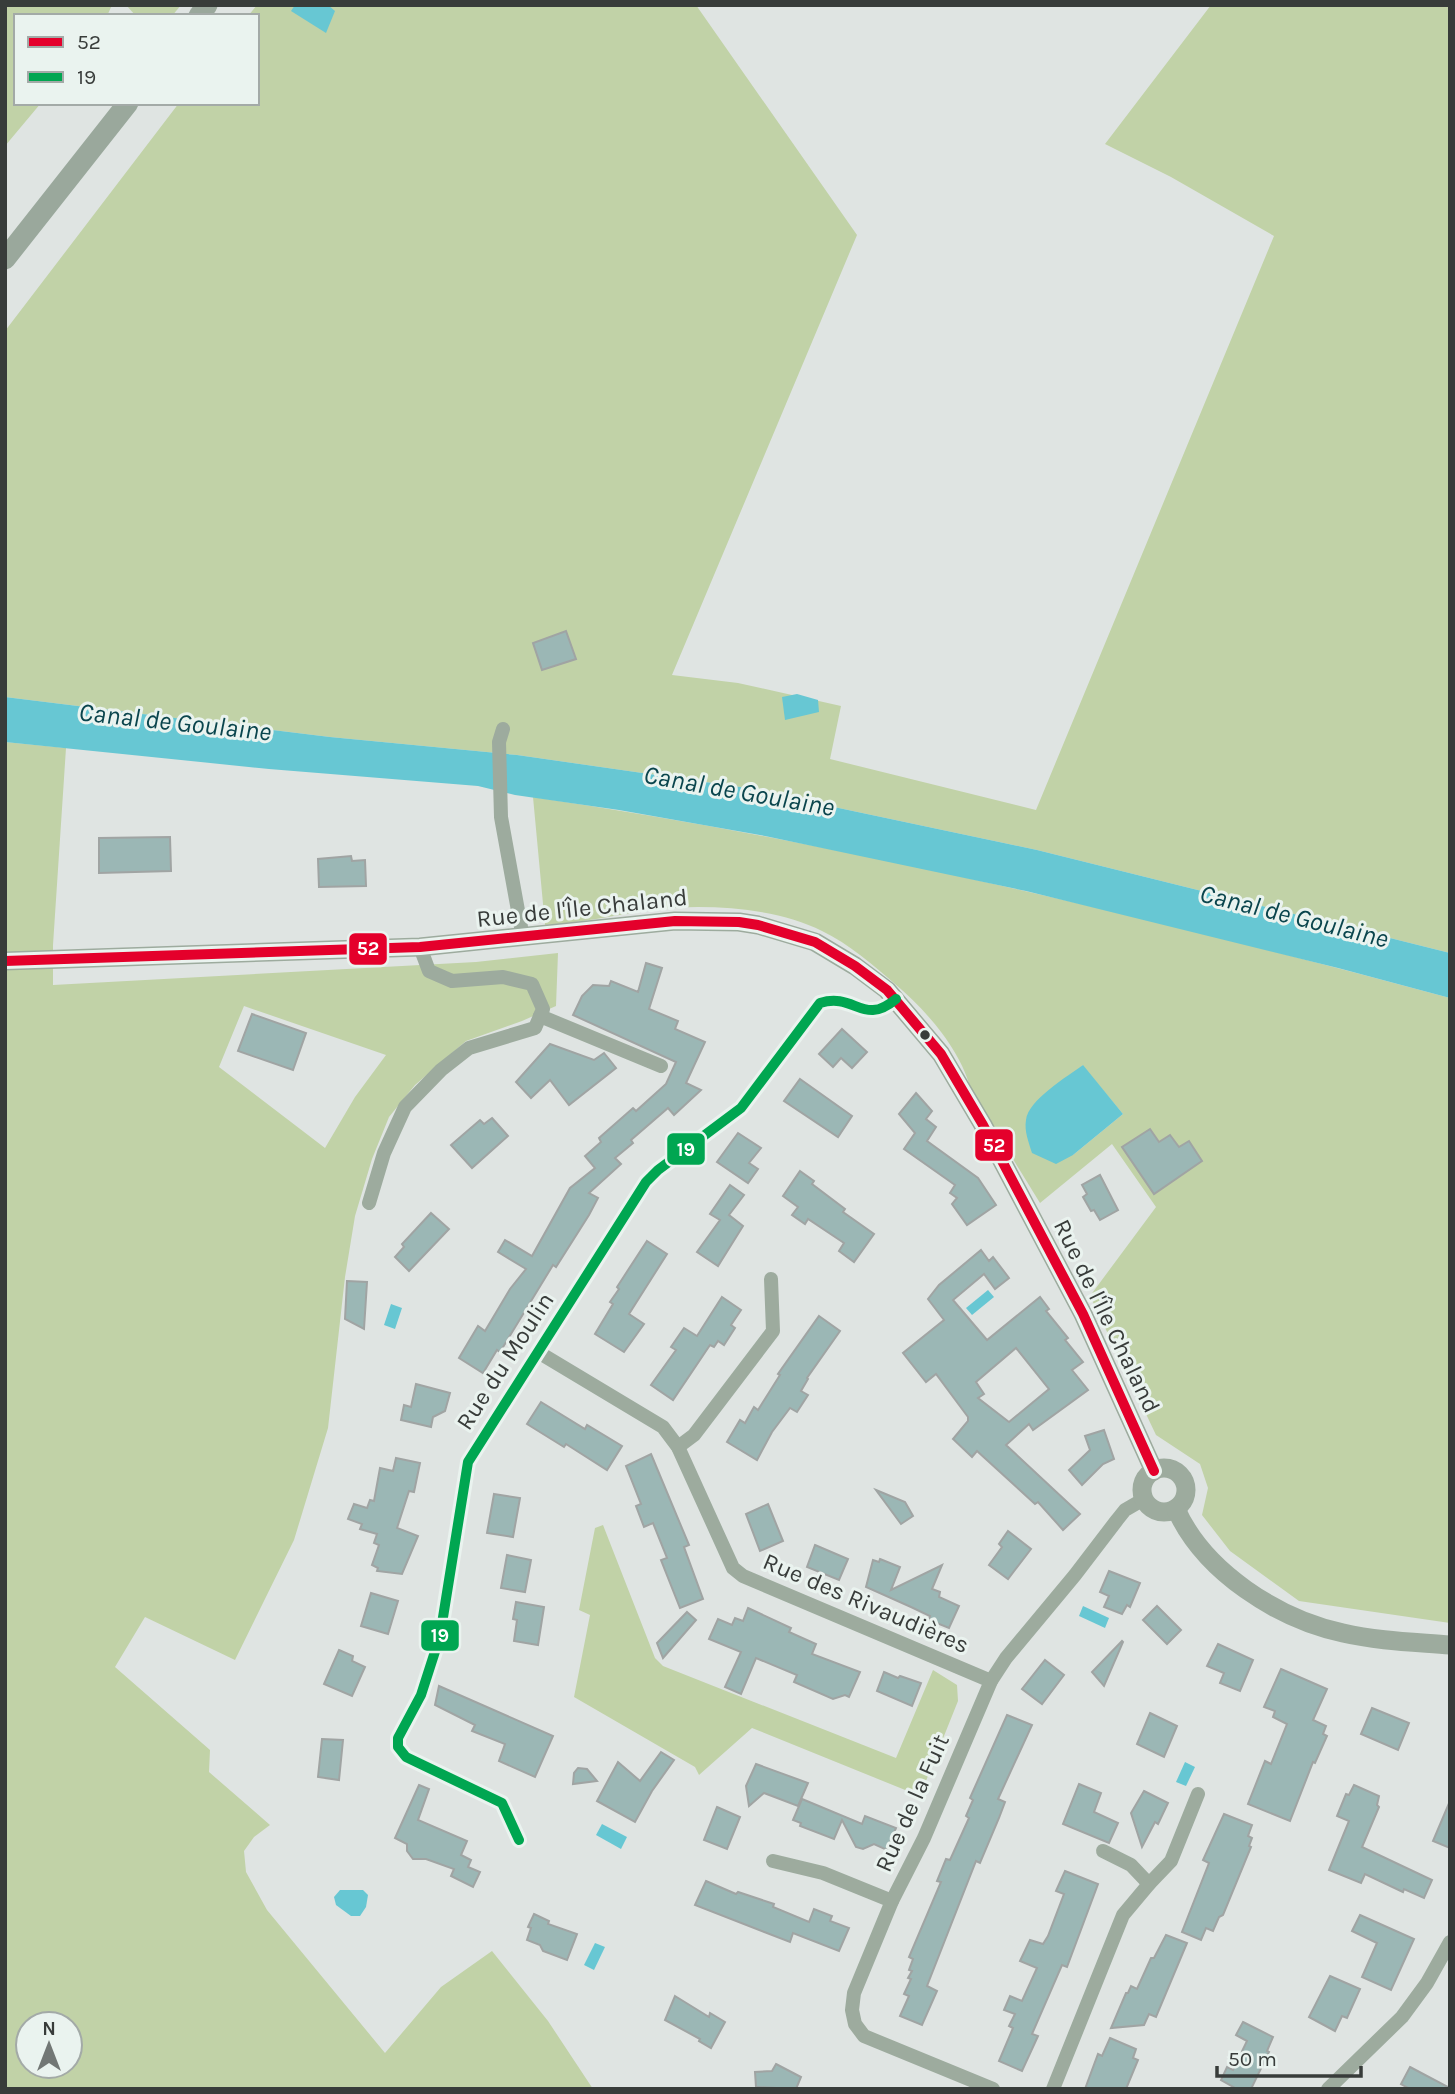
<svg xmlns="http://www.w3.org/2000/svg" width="1455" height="2094" font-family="Karla,sans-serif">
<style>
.green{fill:#c1d2a7;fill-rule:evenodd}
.water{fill:#67c7d3}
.building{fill:#9bb7b5;stroke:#a0a4a3;stroke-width:2;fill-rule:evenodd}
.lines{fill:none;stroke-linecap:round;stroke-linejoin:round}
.minor{stroke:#9dab9e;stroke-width:14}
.tertiary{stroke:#9dab9e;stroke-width:19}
.secondary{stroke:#9aa89c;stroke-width:21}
.bus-1-casing{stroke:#eaf3ef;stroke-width:16}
.bus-2-casing{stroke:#eaf3ef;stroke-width:16}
.bus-1{stroke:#e4002b;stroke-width:10}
.bus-2{stroke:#00a651;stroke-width:10}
.bus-dot{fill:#383c3a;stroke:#eaf3ef;stroke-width:2.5}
.labels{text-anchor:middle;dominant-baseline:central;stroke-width:6;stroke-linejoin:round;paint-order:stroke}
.street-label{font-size:24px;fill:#383c3a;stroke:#eaf3ef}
.water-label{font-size:26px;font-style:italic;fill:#0a454d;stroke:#eaf3ef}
.line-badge{stroke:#eaf3ef;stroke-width:2.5}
.badge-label{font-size:19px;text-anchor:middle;font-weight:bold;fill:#fff}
</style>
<rect width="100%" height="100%" fill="#dfe4e2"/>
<!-- green -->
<g class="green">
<polygon points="5,5 112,5 107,16 16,16 16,103 41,103 5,146"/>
<polygon points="126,5 181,5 172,16 136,16"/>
<polygon points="257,5 696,5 857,235 672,675 738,683 841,706 830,759 1036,810 1274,236 1171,177 1105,144 1211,5 1450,5 1450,953 1037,850 740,787 517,755 330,737 5,697 5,331 179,103 257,103 257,16 248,16"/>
<path d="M5,742L66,748L53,945V985L476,962L558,953L556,1006L522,1021L466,1041L415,1085L389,1117L372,1159L355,1216L345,1277L328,1428L294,1540L235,1660L145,1617L115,1667L210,1750L209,1772L270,1825L254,1837L244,1851L246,1872L267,1910L385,2053L441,1987L492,1951L548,2021L593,2089H5ZM244,1006L386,1055L355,1097L325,1148L219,1067ZM28,2024H70V2066H28Z"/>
<path d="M533,797C842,843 1148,916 1450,998V1623L1299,1601L1230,1551L1202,1515L1208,1488L1200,1464L1156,1435L1090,1296L1156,1207L1112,1144L1040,1203L971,1091C962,1051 926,1010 895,984C873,965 849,944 822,931C775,907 702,903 650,910C615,915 580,923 545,925ZM1082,1065L1123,1114L1073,1155Z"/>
<polygon points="603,1525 655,1658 663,1666 896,1758 933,1670 957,1685 958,1701 920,1796 752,1728 699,1775 695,1767 574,1697 590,1615 579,1610 595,1528"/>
</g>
<!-- water -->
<g class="water">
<polygon points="295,5 328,5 335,11 326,33 291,11"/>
<polygon points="797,694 818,700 819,712 785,720 782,697"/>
<polygon points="5,697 330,737 517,755 740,787 1037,850 1450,953 1450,998 1338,968 1026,891 765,836 619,810 515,795 478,786 269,769 5,742"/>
<path d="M1083,1065L1123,1114L1073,1155L1056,1164L1032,1153C1029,1143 1024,1131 1026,1120C1028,1100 1068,1076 1083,1065Z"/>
<polygon points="988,1290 994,1297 972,1315 966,1308"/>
<polygon points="391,1304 402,1308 395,1329 384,1325"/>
<polygon points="1083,1606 1109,1618 1105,1628 1079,1616"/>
<polygon points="1185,1762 1195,1767 1186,1786 1176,1782"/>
<polygon points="602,1824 627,1837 621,1849 596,1835"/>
<polygon points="340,1890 363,1890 368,1895 366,1907 360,1916 351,1916 336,1905 334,1897"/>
<polygon points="595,1943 605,1947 594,1970 584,1965"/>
</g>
<!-- building -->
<g class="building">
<polygon points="566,631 576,659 542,670 533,643"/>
<polygon points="170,837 171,871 99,873 99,838"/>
<polygon points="351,856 352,861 365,860 366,886 319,887 318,859"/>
<polygon points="646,963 662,968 649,1009 678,1021 675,1029 705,1042 686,1083 701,1090 674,1115 668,1108 631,1140 633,1143 615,1158 621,1164 589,1193 598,1198 589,1215 556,1267 553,1265 500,1352 497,1350 483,1373 459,1358 478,1326 485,1331 510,1289 526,1269 498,1252 505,1240 532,1256 570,1188 595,1168 585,1156 601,1142 599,1138 633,1108 636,1111 666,1084 676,1062 573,1015 582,996 593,985 609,986 611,981 638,992"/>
<polygon points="252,1014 306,1033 293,1070 238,1051"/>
<polygon points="842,1029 867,1052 852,1068 841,1058 833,1067 819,1054"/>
<polygon points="550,1044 594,1060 604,1053 616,1068 569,1105 550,1080 531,1098 516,1082"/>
<polygon points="800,1079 852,1116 838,1137 784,1101"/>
<polygon points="916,1093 932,1111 926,1119 936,1127 927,1141 978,1178 996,1205 967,1225 952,1204 957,1198 950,1193 955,1185 904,1149 915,1133 899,1114"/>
<polygon points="492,1118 508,1136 472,1168 451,1145 480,1120 484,1124"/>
<polygon points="1150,1129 1159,1142 1170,1135 1179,1147 1189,1141 1202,1161 1154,1194 1122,1147"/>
<polygon points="738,1133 761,1148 749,1163 758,1169 748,1183 717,1162"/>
<polygon points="800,1171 814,1181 812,1184 845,1209 843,1212 874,1234 854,1262 839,1251 844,1243 808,1219 805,1224 792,1215 798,1207 783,1196"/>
<polygon points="1100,1175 1118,1210 1100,1220 1094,1210 1091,1211 1083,1197 1087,1194 1082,1185"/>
<polygon points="730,1185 744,1195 729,1215 743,1226 718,1266 697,1252 720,1220 710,1214"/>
<polygon points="431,1213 449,1229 409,1271 395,1257 404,1247 402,1244"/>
<polygon points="647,1241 667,1254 629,1314 644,1324 624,1352 595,1334 613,1304 610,1302 619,1289 617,1287"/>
<path d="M981,1250L989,1261L993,1257L1009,1278L995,1289L984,1274L953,1300L987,1340L1040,1297L1049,1309L1046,1311L1068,1338L1065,1340L1083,1362L1072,1370L1088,1390L1033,1430L1029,1424L1006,1445L1080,1514L1063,1530L1038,1502L1035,1504L977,1451L972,1457L953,1439L968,1421V1417L936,1374L926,1382L903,1353L944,1320L928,1299L939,1285ZM1016,1348L1049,1389L1009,1422L978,1398L984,1394L976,1382Z"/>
<polygon points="347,1281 367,1282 364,1329 345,1319"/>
<polygon points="722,1297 741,1310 731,1325 735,1328 724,1345 718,1341 714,1347 710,1345 673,1400 651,1385 676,1350 671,1347 684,1328 697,1336"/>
<polygon points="819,1316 840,1331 807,1378 808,1379 801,1391 808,1395 797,1412 790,1408 772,1432 757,1460 727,1442 740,1420 745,1423 754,1407 758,1410 780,1375 778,1374"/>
<polygon points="416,1384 450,1393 445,1411 433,1417 431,1427 401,1420 404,1405 411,1407"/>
<polygon points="541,1402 585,1429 587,1425 622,1446 607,1470 566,1444 564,1447 527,1424"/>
<polygon points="1104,1430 1114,1459 1103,1464 1082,1485 1069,1470 1090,1450 1085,1436"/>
<polygon points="651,1454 689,1545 684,1547 703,1599 680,1608 661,1560 667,1558 653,1523 644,1527 636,1506 641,1504 626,1466"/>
<polygon points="396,1458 420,1463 414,1492 409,1491 397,1528 418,1536 402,1574 377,1571 378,1568 372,1565 379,1545 374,1543 377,1534 360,1529 362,1524 348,1519 354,1504 367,1508 370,1500 374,1501 380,1468 393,1471"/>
<polygon points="876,1490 905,1502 913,1516 901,1524"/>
<polygon points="494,1494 520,1498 513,1537 487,1533"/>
<polygon points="768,1504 783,1541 760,1551 746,1514"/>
<polygon points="1008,1531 1031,1549 1008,1579 989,1565 1002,1547 999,1544"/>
<polygon points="815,1545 848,1559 839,1580 807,1567"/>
<polygon points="507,1555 531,1560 525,1592 501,1588"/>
<polygon points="880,1559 900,1567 891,1590 942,1565 932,1589 940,1592 939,1597 959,1606 949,1628 929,1620 930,1616 911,1607 866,1587 873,1560 879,1562"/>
<polygon points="1109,1571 1140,1583 1130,1607 1127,1605 1122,1614 1104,1607 1109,1596 1100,1592"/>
<polygon points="371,1593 398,1601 388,1634 361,1626"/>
<polygon points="516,1602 544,1607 538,1645 514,1641 517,1620 513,1619"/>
<polygon points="1157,1606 1181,1630 1167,1644 1143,1620"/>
<polygon points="748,1608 791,1628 789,1632 816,1644 812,1654 860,1672 849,1697 845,1695 833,1699 794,1682 797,1675 756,1658 741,1694 725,1687 741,1652 709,1639 718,1619 732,1625 735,1618 743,1621"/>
<polygon points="687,1612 696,1620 663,1658 657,1643"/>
<polygon points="1122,1641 1123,1642 1104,1686 1092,1672"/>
<polygon points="1218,1644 1253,1660 1240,1691 1220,1683 1224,1673 1207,1666"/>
<polygon points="339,1650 353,1656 352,1661 365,1667 352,1696 324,1684"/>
<polygon points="1045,1660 1064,1675 1042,1704 1022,1689"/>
<polygon points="1281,1669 1327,1689 1313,1720 1326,1726 1323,1734 1327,1736 1315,1763 1313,1762 1290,1821 1248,1804 1265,1761 1271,1764 1287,1724 1273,1717 1275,1711 1264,1707"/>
<polygon points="884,1672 898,1678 900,1676 921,1683 912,1706 877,1691"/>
<polygon points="439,1686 553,1736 535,1777 499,1761 505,1744 472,1731 475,1725 435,1705"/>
<polygon points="1372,1708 1409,1723 1398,1750 1361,1734"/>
<polygon points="1150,1713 1177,1726 1164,1757 1137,1744"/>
<polygon points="1007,1715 1032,1725 998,1799 1005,1802 999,1818 980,1863 976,1861 927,1986 937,1991 922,2025 900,2016 909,1996 904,1994 911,1979 908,1978 912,1971 909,1970 913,1959 909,1957 941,1882 937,1881 946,1859 950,1860 969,1818 966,1816 973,1800 970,1798"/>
<polygon points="322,1739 343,1740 339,1780 318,1777"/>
<polygon points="661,1752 674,1760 652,1791 635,1822 597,1801 618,1762 640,1781"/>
<polygon points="756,1764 808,1783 798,1806 764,1793 749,1806 746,1786"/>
<polygon points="578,1768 587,1769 597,1781 573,1784 574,1773"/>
<polygon points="1079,1784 1101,1793 1094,1812 1118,1823 1109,1843 1063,1824"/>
<polygon points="419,1785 429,1789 418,1820 467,1841 461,1855 471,1860 468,1867 480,1872 473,1887 451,1876 454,1869 426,1859 413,1859 407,1851 407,1844 395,1838"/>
<polygon points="1354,1785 1379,1796 1377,1805 1379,1807 1362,1847 1432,1880 1424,1898 1404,1889 1403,1892 1365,1874 1361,1883 1329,1870 1349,1821 1337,1816 1346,1794 1349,1795"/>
<polygon points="1144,1791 1168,1803 1158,1824 1155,1822 1142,1847 1131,1813"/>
<polygon points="802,1799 862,1824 865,1816 896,1828 887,1850 874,1844 863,1849 856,1847 842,1820 834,1839 800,1826 801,1823 793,1820"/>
<polygon points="1450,1801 1450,1848 1433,1841"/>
<polygon points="717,1807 740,1817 727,1849 704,1840"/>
<polygon points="1224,1814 1252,1825 1248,1836 1252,1838 1249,1846 1251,1847 1223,1915 1219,1917 1213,1931 1206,1928 1201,1940 1182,1932 1209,1863 1203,1860"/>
<polygon points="1065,1871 1098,1884 1067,1967 1062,1965 1032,2034 1038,2036 1022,2071 999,2061 1013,2028 1009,2026 1015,2014 1004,2010 1010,1996 1022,2001 1037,1968 1020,1961 1030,1940 1043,1944 1048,1936 1064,1894 1056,1891"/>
<polygon points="706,1881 736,1894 738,1892 774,1904 773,1907 809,1922 814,1909 832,1916 830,1921 849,1928 839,1951 793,1933 790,1942 695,1905"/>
<polygon points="534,1914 549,1921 548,1924 577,1934 567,1960 543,1951 540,1945 527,1940 531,1928 528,1927"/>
<polygon points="1360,1915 1414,1939 1391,1990 1362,1977 1377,1943 1352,1931"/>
<polygon points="1166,1935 1187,1943 1156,2017 1149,2014 1144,2025 1111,2028 1126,1993 1128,1993 1131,1986 1137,1989 1151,1958 1154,1958"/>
<polygon points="1330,1976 1360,1989 1347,2018 1342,2016 1335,2031 1309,2017"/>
<polygon points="675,1996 709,2017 710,2013 725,2022 711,2048 699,2041 700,2039 665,2020"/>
<polygon points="1243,2022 1273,2037 1267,2051 1269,2052 1251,2089 1237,2089 1221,2080 1227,2067 1233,2070 1247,2041 1236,2035"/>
<polygon points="1110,2038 1136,2049 1133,2058 1138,2060 1126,2089 1085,2089 1098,2054 1102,2056"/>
<polygon points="776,2064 801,2077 796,2089 756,2087 755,2072 772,2071"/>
<polygon points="1410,2067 1450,2088 1450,2089 1410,2089 1401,2084"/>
</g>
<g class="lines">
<!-- minor -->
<g class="minor">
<polyline points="503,729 499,742 501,817 523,938"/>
<polyline points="540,1016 661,1066"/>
<polyline points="369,1203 384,1153 405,1107 441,1070 469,1048 535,1028 543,1009 532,984 503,977 452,981 429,971 420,947"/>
<polyline points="538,1352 663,1427 678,1447 733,1568 743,1576 991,1681"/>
<polyline points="678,1447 694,1435 773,1331 771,1279"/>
<path d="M519,1840L502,1803L406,1757L398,1747V1738L421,1695L440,1636L468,1462L646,1182L658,1170L741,1108L820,1003C855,992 863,1027 896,999"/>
<polyline points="1103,1851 1131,1865 1149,1884"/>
<polyline points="773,1861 823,1873 892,1901"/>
<polyline points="993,2089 864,2036 855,2024 852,2010 854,1993 892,1901 924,1838 991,1681 1006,1658 1075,1575 1117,1520 1125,1510 1144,1499"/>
<polyline points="1053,2089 1123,1915 1149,1884 1171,1861 1198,1794"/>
<polyline points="1328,2089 1402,2017 1427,1983 1450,1942"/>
</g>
<!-- tertiary -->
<g class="tertiary">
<polyline points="5,961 420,947 675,921 739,922 758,925 815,942 855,966 887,990 941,1054 983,1125 1083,1314 1154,1471"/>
<circle cx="1164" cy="1490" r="22"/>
<path d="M1176,1509C1204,1572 1278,1619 1343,1633C1378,1641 1414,1642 1450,1645"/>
</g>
<!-- secondary -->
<g class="secondary">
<polyline points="199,16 207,5"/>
<polyline points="5,259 128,103"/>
</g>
<!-- bus-1 casing -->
<g class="bus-1-casing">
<polyline id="bus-1" points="5,961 420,947 675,921 739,922 758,925 815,942 855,966 887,990 941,1054 983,1125 1083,1314 1154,1471"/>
</g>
<!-- bus-2 casing -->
<g class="bus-2-casing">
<path id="bus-2" d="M519,1840L502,1803L406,1757L398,1747V1738L421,1695L440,1636L468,1462L646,1182L658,1170L741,1108L820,1003C855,992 863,1027 896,999"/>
</g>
<!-- bus-1 -->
<use href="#bus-1" class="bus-1"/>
<!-- bus-2 -->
<use href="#bus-2" class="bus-2"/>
</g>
<!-- markers -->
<circle class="bus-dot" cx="925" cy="1035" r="6"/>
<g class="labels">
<!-- street labels -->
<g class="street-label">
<text transform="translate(582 908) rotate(-6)">Rue de l'Île Chaland</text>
<text transform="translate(1107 1316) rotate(64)">Rue de l'Île Chaland</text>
<text transform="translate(505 1361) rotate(-57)">Rue du Moulin</text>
<text transform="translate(866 1603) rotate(23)">Rue des Rivaudières</text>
<text transform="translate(912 1803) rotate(-66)">Rue de la Fuit</text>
</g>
<!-- water labels -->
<g class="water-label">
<text transform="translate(175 722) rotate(6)">Canal de Goulaine</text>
<text transform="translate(739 791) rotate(10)">Canal de Goulaine</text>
<text transform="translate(1294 916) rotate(14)">Canal de Goulaine</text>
</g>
</g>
<g class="line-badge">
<rect x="348" y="932" width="40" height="34" rx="7" fill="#e4002b"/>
<rect x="974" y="1128" width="40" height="34" rx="7" fill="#e4002b"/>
<rect x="666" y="1132" width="40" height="34" rx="7" fill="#00a651"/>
<rect x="420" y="1619" width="40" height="33" rx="7" fill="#00a651"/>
</g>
<g class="badge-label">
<text x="368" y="955">52</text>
<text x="994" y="1152">52</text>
<text x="686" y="1156">19</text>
<text x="440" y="1642">19</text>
</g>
<!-- border -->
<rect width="1455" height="2094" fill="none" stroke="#383c3a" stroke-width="14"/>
<!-- legend -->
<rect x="14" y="14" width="245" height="91" fill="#eaf3ef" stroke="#a3aaa7" stroke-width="2"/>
<rect x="28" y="37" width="35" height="10" fill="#e4002b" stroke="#a3aaa7" stroke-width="2"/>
<text x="77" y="49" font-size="21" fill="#383c3a">52</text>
<rect x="28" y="72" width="35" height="10" fill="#00a651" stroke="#a3aaa7" stroke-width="2"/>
<text x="77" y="84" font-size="21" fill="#383c3a">19</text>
<!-- north arrow -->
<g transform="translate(49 2045)"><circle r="33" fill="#eaf3ef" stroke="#a3aaa7" stroke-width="2"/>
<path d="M0-5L12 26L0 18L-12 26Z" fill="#727775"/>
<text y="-10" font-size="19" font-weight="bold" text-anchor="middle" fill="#383c3a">N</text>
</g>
<!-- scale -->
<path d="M1217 2066v10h144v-10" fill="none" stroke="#383c3a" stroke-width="3.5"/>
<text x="1228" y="2066" font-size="21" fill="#383c3a" stroke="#eaf3ef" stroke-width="5" paint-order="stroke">50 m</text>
</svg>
